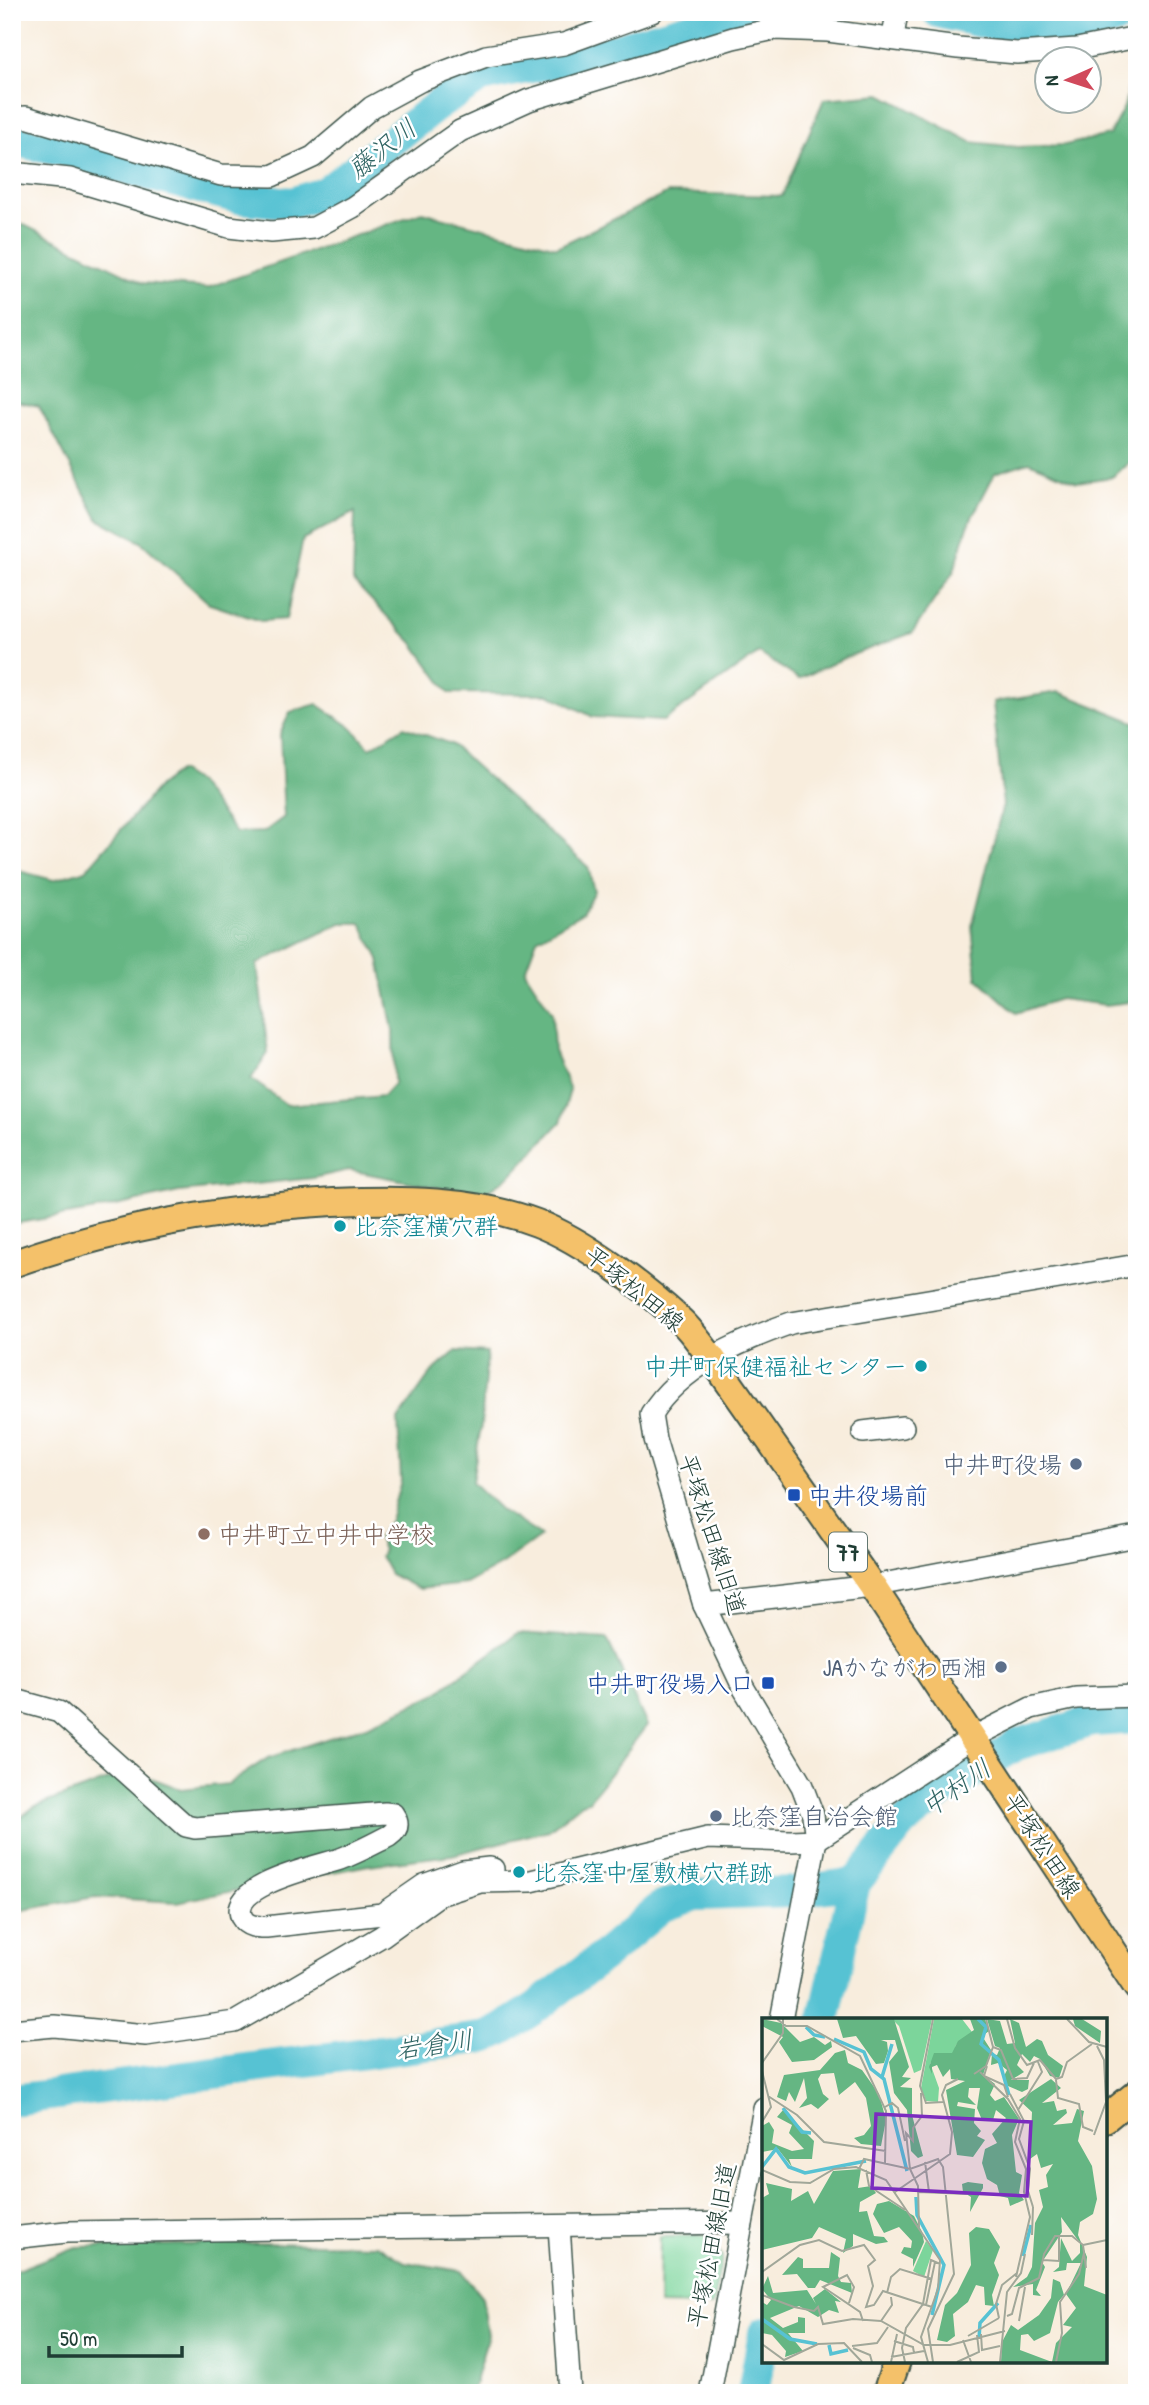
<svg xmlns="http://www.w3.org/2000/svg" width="1149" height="2405" font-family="'Patrick Hand','Klee One',sans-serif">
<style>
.green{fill:#7cd59b;stroke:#4e8968;stroke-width:2}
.forest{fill:#65b683;stroke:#427a5c;stroke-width:2;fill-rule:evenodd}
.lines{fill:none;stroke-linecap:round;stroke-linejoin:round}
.river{stroke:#57c2d3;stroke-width:32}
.minor-casing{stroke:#40574d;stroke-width:24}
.major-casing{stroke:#40574d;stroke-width:30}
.minor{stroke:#fff;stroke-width:21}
.major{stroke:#f4c16a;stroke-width:26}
.culture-dot{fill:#0f9aa8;stroke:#fff;stroke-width:2.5}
.service-dot{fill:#5c6f8a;stroke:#fff;stroke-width:2.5}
.transit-dot{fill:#1a4fb4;stroke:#fff;stroke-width:2.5}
.education-dot{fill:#8d6e63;stroke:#fff;stroke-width:2.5}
.labels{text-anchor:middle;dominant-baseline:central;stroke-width:5;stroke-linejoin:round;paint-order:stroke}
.shield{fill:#fff;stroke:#627771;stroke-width:2}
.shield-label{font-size:23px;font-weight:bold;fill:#1f3d34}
.culture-label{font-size:24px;fill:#0d838f;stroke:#fff;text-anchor:start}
.street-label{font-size:24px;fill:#1f3d34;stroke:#fff}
.service-label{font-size:24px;fill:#4e5e75;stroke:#fff;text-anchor:end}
.transit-label{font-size:24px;fill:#164399;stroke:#fff;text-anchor:start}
.education-label{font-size:24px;fill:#785e54;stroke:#fff;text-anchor:start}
.water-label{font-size:26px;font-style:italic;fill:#306564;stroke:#fff}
.inset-river{fill:none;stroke:#57c2d3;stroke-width:3.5}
.inset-road{fill:none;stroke:#a1a799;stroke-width:2}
.view{fill:#7b2cbf;fill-opacity:0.15;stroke:#7b2cbf;stroke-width:3.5}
.inset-edge{fill:none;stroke:#1f3d34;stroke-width:3.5}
</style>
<rect width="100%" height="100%" fill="#fff"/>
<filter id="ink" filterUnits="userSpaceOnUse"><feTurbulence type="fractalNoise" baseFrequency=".0143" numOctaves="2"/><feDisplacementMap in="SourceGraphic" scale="14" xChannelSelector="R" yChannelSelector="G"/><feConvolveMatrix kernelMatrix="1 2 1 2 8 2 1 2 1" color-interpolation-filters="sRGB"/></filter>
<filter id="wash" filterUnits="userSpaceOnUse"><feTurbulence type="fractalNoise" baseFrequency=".00686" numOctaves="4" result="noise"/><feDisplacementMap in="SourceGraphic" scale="28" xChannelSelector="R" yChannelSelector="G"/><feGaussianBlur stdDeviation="1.57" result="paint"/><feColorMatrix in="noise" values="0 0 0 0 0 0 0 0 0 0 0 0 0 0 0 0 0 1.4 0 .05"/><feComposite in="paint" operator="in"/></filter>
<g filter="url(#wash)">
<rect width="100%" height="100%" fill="#f8eddd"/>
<!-- green -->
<polygon class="green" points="703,2236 713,2240 722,2258 712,2306 659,2305 660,2237"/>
<!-- forest -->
<g class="forest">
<polygon points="1135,62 1137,456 1112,477 1077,482 1029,462 995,473 969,523 954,571 912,633 844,658 799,679 759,653 663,721 593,717 549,694 449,693 413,643 353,581 355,512 303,539 286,619 261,621 210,604 141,542 98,519 39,406 12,400 12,219 143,283 207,288 422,212 557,247 668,193 782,196 824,99 881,94 971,142 1018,147 1065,145 1109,135 1124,107"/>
<polygon points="1059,692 1137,723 1137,985 1129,1002 1106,1005 1060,999 1016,1013 977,978 972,926 1003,805 993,702"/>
<path d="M317,704L351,727L370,748L404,727L451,744L588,867L594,891L582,913L537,939L525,971L552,1013L554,1051L570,1090L561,1122L511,1175L485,1193L440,1188L349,1170L313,1178L179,1192L102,1209L12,1224V869L53,880L86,870L159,786L179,771L198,783L236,833L264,832L284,817L280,734L290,712ZM341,923H361L379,959L393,1030L394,1084L383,1096L287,1105L251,1079L268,1053L257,964Z"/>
<polygon points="456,1351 487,1353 481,1426 472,1482 501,1510 541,1536 502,1564 466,1584 419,1589 390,1574 380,1556 383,1550 378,1538 390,1520 401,1481 398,1420 432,1372"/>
<polygon points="518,1633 607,1639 647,1725 589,1801 582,1803 549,1830 452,1855 369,1865 176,1902 95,1897 12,1912 12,1824 34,1807 132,1771 181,1789 228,1784 268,1758 369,1725 435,1694"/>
<polygon points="257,2243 377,2245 405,2262 461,2271 482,2297 488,2335 472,2393 12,2393 12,2272 76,2247"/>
</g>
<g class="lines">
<!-- river -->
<g class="river">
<path d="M938,12C980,21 1022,36 1066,33C1088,31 1111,20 1133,12"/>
<polyline points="12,140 67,152 114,166 239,198 292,203 326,192 439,104 481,77 598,54 745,12"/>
<polyline points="824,2020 855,1883 903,1823 944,1791 1016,1745 1092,1721 1137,1718"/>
<polyline points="12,2100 487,2037 503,2029 535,2008 606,1954 661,1907 695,1895 793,1892 855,1883"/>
<polyline points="753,2393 764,2333"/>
</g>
</g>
</g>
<g filter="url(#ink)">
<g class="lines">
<!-- minor casing -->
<g class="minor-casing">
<g id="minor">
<polyline points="893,38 897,12"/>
<polyline points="12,118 26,117 221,175 272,176 313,157 372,107 420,81 486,56 564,44 652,12"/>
<polyline points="12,173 70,179 229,227 271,232 314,228 353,207 460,131 529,100 733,38 774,29 828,31 958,48 1017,53 1077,49 1137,37"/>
<polyline points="863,1432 903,1427"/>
<polyline points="704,1605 872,1586 1137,1536"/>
<path d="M12,1699L59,1712L186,1826L195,1828L385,1813L393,1814C399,1823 399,1829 389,1836C373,1844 357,1853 340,1859C320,1866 226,1885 242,1918C247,1927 257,1927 266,1927L382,1914L424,1885L463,1871L489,1868L493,1869"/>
<path d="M781,2020L816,1840L813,1815L802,1786L743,1687L704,1605L655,1439L651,1414C680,1367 740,1341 791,1323L1137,1265"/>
<polyline points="12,2030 54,2026 146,2035 235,2022 382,1936 439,1895 480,1882 531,1881 708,1838 790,1841 816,1840 972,1738 1031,1708 1076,1698 1137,1696"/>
<polyline points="559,2226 570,2393"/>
<polyline points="12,2238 66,2232 742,2223"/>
<polyline points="710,2393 764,2108"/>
</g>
</g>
<!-- major casing -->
<g class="major-casing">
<g id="major">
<path d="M12,1264C115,1227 224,1208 333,1202C400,1199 473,1199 537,1223C584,1241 644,1287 681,1321C692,1331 701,1345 711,1357L872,1586L1137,1987"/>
<polyline points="1105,2119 1137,2093"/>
<polyline points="886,2393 897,2361"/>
</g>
</g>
<!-- minor -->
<use href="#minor" class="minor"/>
<!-- major -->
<use href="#major" class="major"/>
</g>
</g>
<!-- markers -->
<g class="culture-dot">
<circle cx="340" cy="1226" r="7"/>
<circle cx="921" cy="1366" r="7"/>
<circle cx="519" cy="1872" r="7"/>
</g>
<g class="service-dot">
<circle cx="1076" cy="1464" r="7"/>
<circle cx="1001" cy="1667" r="7"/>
<circle cx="716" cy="1816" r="7"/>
</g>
<g class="transit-dot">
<rect x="787" y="1488" width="14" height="14" rx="3.5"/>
<rect x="761" y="1676" width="14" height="14" rx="3.5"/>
</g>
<circle class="education-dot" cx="204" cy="1534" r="7"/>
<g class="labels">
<!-- shield labels -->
<rect class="shield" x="829" y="1532.5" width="38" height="39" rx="5"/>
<g class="shield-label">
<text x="848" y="1552">77</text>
</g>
<!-- culture labels -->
<g class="culture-label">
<text x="354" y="1226">比奈窪横穴群</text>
<text x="907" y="1366" text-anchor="end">中井町保健福祉センター</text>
<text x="533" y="1872">比奈窪中屋敷横穴群跡</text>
</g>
<!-- street labels -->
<g class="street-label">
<text transform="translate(635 1288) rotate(39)">平塚松田線</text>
<text transform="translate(713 1534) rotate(72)">平塚松田線旧道</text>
<text transform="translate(1043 1845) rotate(57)">平塚松田線</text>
<text transform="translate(711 2245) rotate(-79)">平塚松田線旧道</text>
</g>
<!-- service labels -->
<g class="service-label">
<text x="1062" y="1464">中井町役場</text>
<text x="987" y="1667">JAかながわ西湘</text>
<text x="730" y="1816" text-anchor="start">比奈窪自治会館</text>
</g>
<!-- transit labels -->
<g class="transit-label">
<text x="808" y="1495">中井役場前</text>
<text x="754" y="1683" text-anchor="end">中井町役場入口</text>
</g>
<!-- education labels -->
<g class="education-label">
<text x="218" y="1534">中井町立中井中学校</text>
</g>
<!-- water labels -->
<g class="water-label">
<text transform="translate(382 148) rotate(-38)">藤沢川</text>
<text transform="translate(956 1787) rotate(-35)">中村川</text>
<text transform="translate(434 2044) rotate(-8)">岩倉川</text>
</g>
</g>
<!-- overview -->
<g transform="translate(762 2018)">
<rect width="345" height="345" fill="#f8eddd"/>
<path d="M130,1H170L159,52L152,55L137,8ZM172,1H200L210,14L194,27L192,35L168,45L177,70L176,84L164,83L159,70ZM164,223L171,232L162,259L151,253Z" fill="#7cd59b"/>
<path d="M0,1L19,5L38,24L52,19L63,27L69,23L70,29L52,42L30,44L17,24L21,19L0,8ZM75,1H132L147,49L140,59L149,60L138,69L150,70V97L161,138L156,140L149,133L145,92L132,75L127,44L136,33L133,22H119L125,24L126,33L122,45L114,46L94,18L81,20ZM208,1H223L227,13L220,18L229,32L221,57L233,66L228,77L233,83L242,79L257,101L250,117L254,154L260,157L257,175L262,182L248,188L246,180L238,178L235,167L225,161L220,145L223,131L235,125L230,116L244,100L234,92L231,102H220L215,90L218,70H207L206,79L214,87L196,84L195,88L213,91L212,105L219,113L215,118L223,122L211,139L195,137L184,72L203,63L189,61L188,51L181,59L175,47L170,49V56L167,49L172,35H190L196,23L212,12ZM225,1L238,3L245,26L253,25L248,1L257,5L264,29L275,21L280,23L286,37L301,48L297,60L288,58L278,41L272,38L268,44L260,36L255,47L262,54L249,62H267L266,71L260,74L246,68L241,60L245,52L236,45L229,47L230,36L235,37L238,30L233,28ZM311,1H320L339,13L338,25L313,8ZM83,32L86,45L100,52L117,76L124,102L119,128L99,126L92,120L102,117L109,108L104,80L93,64L77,77L72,55L59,56L56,61L61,76L67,81L56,91L49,86L37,90L45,80L42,60L33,84L27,74L24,83L15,79L22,57L58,52L73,35ZM289,61L299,70L280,85L292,83L295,93L304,91L305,95L291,107L310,105L315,91L322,93L316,123L330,148L335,181L331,196L318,204L316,217L325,239L322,268L345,277V344H239L240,324L249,307L256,312L277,297L289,280L291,261L298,264L302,277L296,284L288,315L272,323L266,316L259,317L258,332L290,344L294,325L310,309L301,307L314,290L304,276L319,245H305L304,252L291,254L297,249L299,220L310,243L318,235V225L299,199L300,214L280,244L283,249L274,272L279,278L271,277V266L251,269L265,259L270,249L273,205L281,189L277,172L286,169L284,157L291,146L279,150L275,136L268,141L270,94L257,82ZM21,92L52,123L50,141H27L30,149L16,131L0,134V108L7,104L12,112L10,125L30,133L42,131L27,115L30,107L15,99ZM99,151L96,170L109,168L114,175L98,184L97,194L105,193L112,218L122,219L126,224L114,226L91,216V228L81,235L84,221L57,209L50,220L0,232V180L7,176L4,165L30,171L29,183L46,173L52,186L71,153ZM206,164L221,166V170L208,194L209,179L201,174L200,166ZM127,183L152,198L160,214L162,224L151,249V241L139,235L142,229L149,230L150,223L137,209L122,215L111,196L115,186ZM214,209L227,211L238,229L232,245L237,257L230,277L232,288L223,287L222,269L214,267L206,284L191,296L193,318L185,324L175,322L183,287L195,275L209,247L207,215ZM69,234L78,240L76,258L79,264L89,265L90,275L58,262L53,270H46L35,256L20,257L36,239L41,241V250H67ZM6,258L11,275L45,272L54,286L51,280L63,271L79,284L73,283L77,295L67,292L56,299L37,288L8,300L21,310L36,304V299L43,300V315H26L41,333L23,339L24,333L10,317L0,315V284L5,287L9,282L0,271Z" fill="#65b683"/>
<path class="inset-river" d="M216,1L224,9L219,26L237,42L247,77M44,9L52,17L63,19M72,21L102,34L109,51L122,61L145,153M120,59L130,26M21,90L40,114L49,115M0,149L14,131L27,149L43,155L104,143M154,179L155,197L182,247L170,297M261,238L269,207M0,301L28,321L55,326M217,321L218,305L236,285M67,327L69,336L86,332"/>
<path class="inset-road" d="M15,1L24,8H45L98,38L124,93L123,145M171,1L158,68L164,85L181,84M245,1L253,30L265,47L278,42L294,61L300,59L305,44L330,26M305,1L327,24L345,29M231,29L239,32L251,61L265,60L272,45M345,30V70M0,45L21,15V1M225,48L222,58L242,67L246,79M0,53L9,89L0,104M218,54L246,81L258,101L253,124L264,151L262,174L268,199L254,259M212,56L224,48L231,29L224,1M294,62L296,80L317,86L321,109L331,113M248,76L262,103L257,121L268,151L266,173L271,189M6,78L35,97L62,124L124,133M123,89L130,85L136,90L143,123M256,92L280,54L276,44M332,117L344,84L342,42L335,28M163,144L167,174M97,151L102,141L148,151L176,141L181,149L192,256L166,311L171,344M0,152L28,164L48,165L72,151L94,149L124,162L178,242L176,271L159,319L166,344M104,152L107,168L143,192M133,174L188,136L190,114L180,77L184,67L196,61M156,174L205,176M157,209L156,168L148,151L144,115L151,123V110L160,98L159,75M270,217L271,189M321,227L345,222M281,242L297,243V217M0,254L38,227L57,222L80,233L102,227L113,242L106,248L111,268L104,289L112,287L121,273L170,289M125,275L129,259L138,251L170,261M0,277L32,289L52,293L56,289L61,306L91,301L119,303L162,327H188L243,313M87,285L92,269L85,257L61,269L98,294L101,303M164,287L173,244M245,298L250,296L257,270L277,260L282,236L293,218H310L321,227L324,250M237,300L234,286L240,267L255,255M119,303L130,287L129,279M257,303L263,269M219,316L220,332L238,328M206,318L237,300M201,322L209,344M132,323L151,329L152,335M0,326L22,342L56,326L82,325L100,344M90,328L115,325L126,309M91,330L108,337L110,344M129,339L162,333M129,344L135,316M143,344L140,330L144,310L161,286L169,242L178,246M195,344L217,334L215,317M238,344L245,274L259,255L263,236M294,344L300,315L298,284L317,256L322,235"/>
<path class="view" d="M114,96L269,104L265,178L110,170Z"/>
<rect width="345" height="345" class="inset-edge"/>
</g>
<!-- margin -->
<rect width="1149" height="2405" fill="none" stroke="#fff" stroke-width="42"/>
<!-- north arrow -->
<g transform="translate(1068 80) rotate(267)"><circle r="33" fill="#ffffff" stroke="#a5b1ae" stroke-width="2"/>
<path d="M0-5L12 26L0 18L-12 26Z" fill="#d1495b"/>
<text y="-10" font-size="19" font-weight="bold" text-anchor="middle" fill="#1f3d34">N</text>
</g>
<!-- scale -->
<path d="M49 2346v10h133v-10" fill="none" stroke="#1f3d34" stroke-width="3.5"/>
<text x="60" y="2346" font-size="21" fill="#1f3d34" stroke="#ffffff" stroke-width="5" paint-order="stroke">50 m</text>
</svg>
